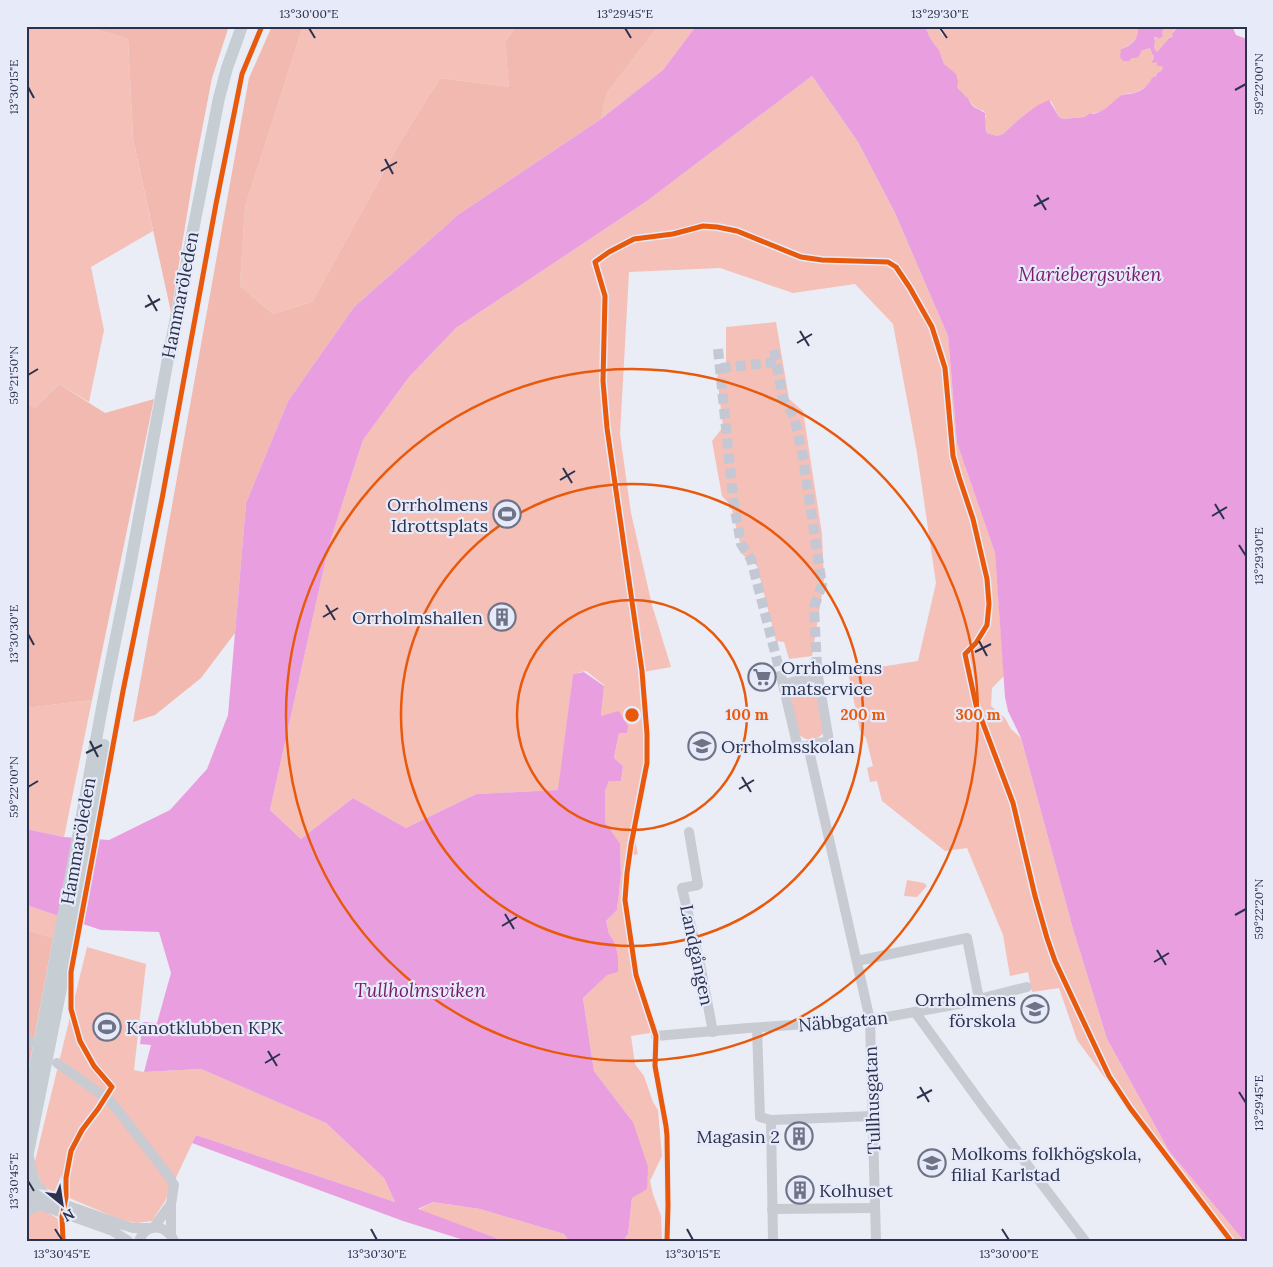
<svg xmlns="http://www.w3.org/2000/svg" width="1273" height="1267" font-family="Lora,serif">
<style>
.green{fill:#f4c0b7}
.forest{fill:#f1b9af}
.water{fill:#e99fdf}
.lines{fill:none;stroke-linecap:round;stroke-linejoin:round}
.minor-tunnel{stroke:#c4c8d4;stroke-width:10;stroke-dasharray:10 5;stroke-linecap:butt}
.minor{stroke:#c9cbd2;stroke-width:10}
.major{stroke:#c6cdd3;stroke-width:12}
.cycleway-casing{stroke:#e6eaf9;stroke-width:8}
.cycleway{stroke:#e8590c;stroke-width:5}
.ticks{fill:none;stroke:#2c324e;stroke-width:2}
.ring{fill:none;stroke:#e8590c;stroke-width:2.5}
.labels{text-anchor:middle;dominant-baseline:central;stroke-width:4.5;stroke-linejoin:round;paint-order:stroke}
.street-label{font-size:18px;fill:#2c324e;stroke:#e6eaf9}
.poi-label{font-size:18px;fill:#2c324e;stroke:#e6eaf9;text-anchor:start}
.water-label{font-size:19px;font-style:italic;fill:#78196b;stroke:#e6eaf9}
.centre{fill:#e8590c;stroke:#e6eaf9;stroke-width:2.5}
.ring-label{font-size:15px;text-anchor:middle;font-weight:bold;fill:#e8590c;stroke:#e6eaf9;stroke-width:4.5;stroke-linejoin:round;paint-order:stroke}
.neatline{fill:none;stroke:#2c324e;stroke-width:2}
.ticks-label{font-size:12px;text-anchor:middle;fill:#2c324e}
</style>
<rect width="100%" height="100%" fill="#eaedf5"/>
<!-- green -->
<g class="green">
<polygon points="26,26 87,26 128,39 133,139 153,231 91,267 104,330 89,402 59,384 35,408 26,401"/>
<polygon points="303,26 516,26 505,42 509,87 440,78 401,141 312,302 273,314 240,286 245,207"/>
<polygon points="658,26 696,26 663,70 601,119 607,93"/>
<path d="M925,26H937L943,36V26H1137C1140,40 1132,44 1121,49V54L1132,58L1141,51L1150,48L1152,54L1154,56L1152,60L1157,62L1163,68L1161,71L1157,73C1154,82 1143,90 1133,93C1130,94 1125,93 1122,95C1117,98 1113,103 1110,106C1103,112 1095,113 1088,114L1084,117L1063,119L1059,117L1051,101L1036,106L1018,120L1003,134L997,136L987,133C986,129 987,125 985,122L986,116L984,111C976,108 972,106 968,98C964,97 962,92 958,90L947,68L944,64L939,50L930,38Z"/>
<polygon points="1165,26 1177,26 1177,28 1173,32 1173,37 1169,38 1157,52 1154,48 1155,41 1154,37 1154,36 1159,39 1163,36 1162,32"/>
<polygon points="812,76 858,142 895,213 948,336 957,443 995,553 1004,676 992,688 991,706 1005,718 1011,729 1021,738 1073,929 1107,1039 1169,1151 1244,1241 1226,1241 1077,1040 1059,988 1032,992 1028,972 1010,976 1003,935 967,848 945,851 882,801 877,781 870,782 867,768 873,766 866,738 860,731 848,672 918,661 936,583 917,453 893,324 855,284 793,293 720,268 629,272 620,434 631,513 652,605 671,667 643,672 647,706 649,763 634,835 638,854 631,856 627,873 626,907 638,973 656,1032 631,1036 635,1064 644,1076 653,1102 658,1110 662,1156 650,1181 653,1194 661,1216 662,1241 623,1241 628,1234 632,1198 633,1122 594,1071 583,998 607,974 618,956 615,943 609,934 606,921 617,910 621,875 620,845 605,822 605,791 609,781 621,781 623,766 614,758 619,733 601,716 604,685 586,671 573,674 559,790 476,794 406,828 353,798 301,839 270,810 329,545 363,440 409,377 456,328 647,201"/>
<polygon points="776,322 789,399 803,411 822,534 824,581 812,656 789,659 784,642 776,641 757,566 743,555 731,506 722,496 712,441 723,427 717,376 726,363 726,327"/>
<path d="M807,684L813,687L817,692L824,732C817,742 805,742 798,733L791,696C793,687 800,686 807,684Z"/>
<polygon points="92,700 64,837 26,829 26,708"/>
<polygon points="907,880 924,883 927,886 917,897 904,896"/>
<polygon points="26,905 59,916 53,938 26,930"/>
<polygon points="87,947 146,964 134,1070 144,1072 201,1069 326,1123 384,1178 395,1202 196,1135 165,1201 152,1221 136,1223 119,1219 43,1187 34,1165"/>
<polygon points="433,1202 480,1209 564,1234 569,1241 504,1241 418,1210"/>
<polygon points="43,1210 57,1218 59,1225 60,1241 26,1241 26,1217 32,1212"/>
</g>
<!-- forest -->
<g class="forest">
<polygon points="87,26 229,26 212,78 195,166 171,312 133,139 128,39"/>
<polygon points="272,26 303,26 245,207 240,286 273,314 312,302 401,141 440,78 509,87 505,42 516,26 658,26 607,93 601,119 459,214 354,307 288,401 246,503 235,633 201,678 155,715 133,722 249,78"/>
<polygon points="59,384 105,413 154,399 92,700 26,708 26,401 35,408"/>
<polygon points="26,930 53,938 26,1082"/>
</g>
<!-- water -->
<path class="water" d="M696,26H925L930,38L939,50L944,64L956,74L958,82L957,87C959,91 963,92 965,96L968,98C973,110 977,107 985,113C986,120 985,126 987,133L997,136L1003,134L1018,120L1036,106L1049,100L1059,117L1063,119L1084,117L1090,113L1093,114C1107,110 1109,105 1119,97C1122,94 1126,94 1130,94C1140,92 1148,87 1152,78L1156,76L1157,73L1161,71L1163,68L1161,66H1157V62L1153,63L1152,62L1154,56L1152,54L1150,48L1141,51L1139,56L1136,58H1132L1129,61H1123L1120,57L1121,49C1132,45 1140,39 1137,26H1165L1162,32L1163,36L1159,39L1156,37H1154L1155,41L1154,48L1157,52L1169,38L1173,37L1172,34L1176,29L1177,26H1232L1236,35L1247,39V1241H1244L1169,1151L1107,1039L1073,929L1021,738L1008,711L1005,697L995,553L957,443L948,336L895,213L858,142L812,76L647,201L456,328L409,377L363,440L329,545L270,810L301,839L353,798L406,828L476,794L558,790L573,674L584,672L604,686L601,716L619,711L628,726L627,733H619L614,758L623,766L621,781H609L605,791V822L620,844L621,875L617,910L606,921L609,934L615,943L618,956V972L607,975L583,998L594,1071L633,1122L648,1167L647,1189L632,1198L628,1234L623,1241H569L564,1234L480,1209L433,1202L418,1209L504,1241H467L403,1221L192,1143L196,1135L395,1202L384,1178L326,1123L201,1069L144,1072L151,1045L140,1044L143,1022L157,1023L171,973L159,932L101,930L26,905V829L64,837L109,840L170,810L207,769L228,715L246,503L288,401L354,307L459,214L601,119L663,70Z"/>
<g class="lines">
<!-- minor-tunnel -->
<g class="minor-tunnel">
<polyline points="718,349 733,498 741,544 751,559 781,676"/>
<polyline points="774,350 783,399 794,416 803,457 822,585 814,607 817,667"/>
<polyline points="721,368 776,362"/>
</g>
<!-- minor -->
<g class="minor">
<polyline points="781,676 798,748 829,741 818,676 817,667"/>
<polyline points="783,684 818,676"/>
<polyline points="808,746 870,1020 876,1241"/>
<polyline points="689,832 698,885 682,888 701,969 713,1032"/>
<polyline points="857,961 967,938 979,999"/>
<polyline points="915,1012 983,1106 1085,1241"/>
<polyline points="757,1028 760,1117 771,1120 873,1116"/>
<polyline points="656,1036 748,1028 870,1020 959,1004 1027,987"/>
<polyline points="26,1039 31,1042"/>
<polyline points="57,1063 105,1097 112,1103 144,1144 168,1175 174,1185 171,1204 171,1234"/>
<polyline points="771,1120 773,1241"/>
<polyline points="26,1191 120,1224 133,1228 149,1228"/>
<polyline points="26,1200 113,1231 128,1241"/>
<polyline points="772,1209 875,1208"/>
<polyline points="154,1227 170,1205"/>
<path d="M139,1241C146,1222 166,1224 174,1241"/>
</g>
<!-- major -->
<g class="major">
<polyline points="26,1116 104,697 130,567 169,353 219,98 227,68 242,26"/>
<path d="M28,1156C31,1176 32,1183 47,1198"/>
<polyline points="26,1163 69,948 92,821 104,745"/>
<polyline points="26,1210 39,1205"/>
</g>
<!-- cycleway casing -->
<g class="cycleway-casing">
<g id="cycleway">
<polyline points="63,1241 62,1217 66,1197 66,1178 71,1151 82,1130 98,1109 112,1087 94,1066 80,1041 71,1009 71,972 99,822 123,691 162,499 216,204 242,74 262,26"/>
<polyline points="667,1241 668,1206 667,1136 666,1126 655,1066 656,1036 636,975 625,900 627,873 631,845 647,763 647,734 642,671 607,428 603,381 605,296 595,262 609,252 634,239 673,234 703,226 717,227 737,231 801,257 822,260 888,262 896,267 910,288 932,327 945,368 953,456 959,477 973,519 987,579 989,604 987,625 976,643 965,654 976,705 1013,803 1035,896 1047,938 1055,961 1109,1076 1130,1108 1231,1241"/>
</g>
</g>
<!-- cycleway -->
<use href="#cycleway" class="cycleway"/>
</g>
<!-- ticks -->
<path class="ticks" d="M309,28L315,38M625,28L631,38M940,28L947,38M28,87L34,98M1235,90L1246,84M385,159L393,174M381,171L397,162M1037,195L1046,210M1034,206L1049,198M148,295L157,311M145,307L160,299M800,331L809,346M797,343L812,334M28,375L38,369M563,468L572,483M560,480L575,471M1215,504L1224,519M1212,516L1227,507M1239,545L1246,556M326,605L335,620M323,617L338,608M28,634L34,645M979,641L987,656M975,652L991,644M90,741L98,757M86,753L102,745M742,777L751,792M28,787L38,781M739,789L754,780M505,914L514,929M1235,915L1246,909M502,926L517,917M1157,950L1166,965M1154,962L1169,953M268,1051L277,1066M265,1063L280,1054M920,1087L929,1102M1239,1092L1246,1103M917,1098L932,1090M28,1181L34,1191M55,1229L62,1240M371,1229L377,1240M687,1229L693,1240M1002,1229L1009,1240"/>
<!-- distance rings -->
<g class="ring">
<circle cx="632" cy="715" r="115"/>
<circle cx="632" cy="715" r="231"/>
<circle cx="632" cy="715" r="346"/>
</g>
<!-- icons -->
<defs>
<g id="stadium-ring" transform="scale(1.4375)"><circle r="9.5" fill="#e6eaf9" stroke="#6e7388" stroke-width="1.5"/><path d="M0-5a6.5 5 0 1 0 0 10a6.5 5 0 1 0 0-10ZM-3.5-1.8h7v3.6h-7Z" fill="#6e7388"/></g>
<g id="building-ring" transform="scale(1.4375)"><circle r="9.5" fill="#e6eaf9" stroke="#6e7388" stroke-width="1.5"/><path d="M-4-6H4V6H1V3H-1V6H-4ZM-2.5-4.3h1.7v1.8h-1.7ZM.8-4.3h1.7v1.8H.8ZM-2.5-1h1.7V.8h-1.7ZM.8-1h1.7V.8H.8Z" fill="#6e7388"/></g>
<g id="supermarket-ring" transform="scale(1.4375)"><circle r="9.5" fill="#e6eaf9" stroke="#6e7388" stroke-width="1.5"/><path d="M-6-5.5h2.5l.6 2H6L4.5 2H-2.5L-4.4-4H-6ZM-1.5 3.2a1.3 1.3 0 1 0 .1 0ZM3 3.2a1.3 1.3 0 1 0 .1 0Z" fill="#6e7388"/></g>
<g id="school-ring" transform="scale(1.4375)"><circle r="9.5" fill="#e6eaf9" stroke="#6e7388" stroke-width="1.5"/><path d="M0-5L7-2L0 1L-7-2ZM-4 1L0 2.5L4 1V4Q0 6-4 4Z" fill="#6e7388"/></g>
</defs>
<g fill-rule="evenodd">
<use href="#stadium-ring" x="507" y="514"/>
<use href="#building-ring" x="502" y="617"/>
<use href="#supermarket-ring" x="762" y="677"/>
<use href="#school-ring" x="702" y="746"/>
<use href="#school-ring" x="1035" y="1009"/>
<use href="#stadium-ring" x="107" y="1027"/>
<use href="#building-ring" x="799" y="1136"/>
<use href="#school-ring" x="932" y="1163"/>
<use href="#building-ring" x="800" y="1190"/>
</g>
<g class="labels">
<!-- street labels -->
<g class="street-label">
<text transform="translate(180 295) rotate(-79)">Hammaröleden</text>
<text transform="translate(78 841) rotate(-80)">Hammaröleden</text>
<text transform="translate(697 955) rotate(78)">Landgången</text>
<text transform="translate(843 1021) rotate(-5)">Näbbgatan</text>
<text transform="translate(872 1100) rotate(-92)">Tullhusgatan</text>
</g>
<!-- poi labels -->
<g class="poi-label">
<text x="488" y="504" text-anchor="end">Orrholmens<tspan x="488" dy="21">Idrottsplats</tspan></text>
<text x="483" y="617" text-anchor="end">Orrholmshallen</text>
<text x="781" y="667">Orrholmens<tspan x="781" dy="21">matservice</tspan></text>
<text x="721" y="746">Orrholmsskolan</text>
<text x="1016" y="999" text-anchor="end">Orrholmens<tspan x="1016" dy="21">förskola</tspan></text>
<text x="126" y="1027">Kanotklubben KPK</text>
<text x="780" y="1136" text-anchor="end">Magasin 2</text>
<text x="951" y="1153">Molkoms folkhögskola,<tspan x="951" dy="21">filial Karlstad</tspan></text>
<text x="819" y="1190">Kolhuset</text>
</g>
<!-- water labels -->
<g class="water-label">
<text x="1090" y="274">Mariebergsviken</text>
<text x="420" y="990">Tullholmsviken</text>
</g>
</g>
<circle cx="632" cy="715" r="8" class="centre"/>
<g class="ring-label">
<text x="747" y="720">100 m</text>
<text x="863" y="720">200 m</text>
<text x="978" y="720">300 m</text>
</g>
<!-- border -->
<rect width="1273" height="1267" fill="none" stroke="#e6eaf9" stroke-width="55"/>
<!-- north arrow -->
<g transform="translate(62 1204) rotate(150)" stroke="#e6eaf9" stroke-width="4" paint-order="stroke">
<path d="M0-4L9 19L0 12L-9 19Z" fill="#2c324e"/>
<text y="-8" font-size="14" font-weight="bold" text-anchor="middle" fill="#2c324e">N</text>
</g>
<rect x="28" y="28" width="1218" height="1212" class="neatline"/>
<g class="ticks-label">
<text x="309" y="18">13°30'00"E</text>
<text x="625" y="18">13°29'45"E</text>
<text x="940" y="18">13°29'30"E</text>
<text transform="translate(1259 84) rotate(-90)" y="4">59°22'00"N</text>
<text transform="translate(14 87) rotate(-90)" y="4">13°30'15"E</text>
<text transform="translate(14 375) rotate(-90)" y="4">59°21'50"N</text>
<text transform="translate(1259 556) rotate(-90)" y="4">13°29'30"E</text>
<text transform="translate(14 634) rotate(-90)" y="4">13°30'30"E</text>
<text transform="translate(14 787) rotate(-90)" y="4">59°22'00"N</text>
<text transform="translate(1259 909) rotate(-90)" y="4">59°22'20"N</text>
<text transform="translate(1259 1103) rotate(-90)" y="4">13°29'45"E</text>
<text transform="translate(14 1181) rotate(-90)" y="4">13°30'45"E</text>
<text x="62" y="1258">13°30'45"E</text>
<text x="377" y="1258">13°30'30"E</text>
<text x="693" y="1258">13°30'15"E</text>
<text x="1009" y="1258">13°30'00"E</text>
</g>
</svg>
